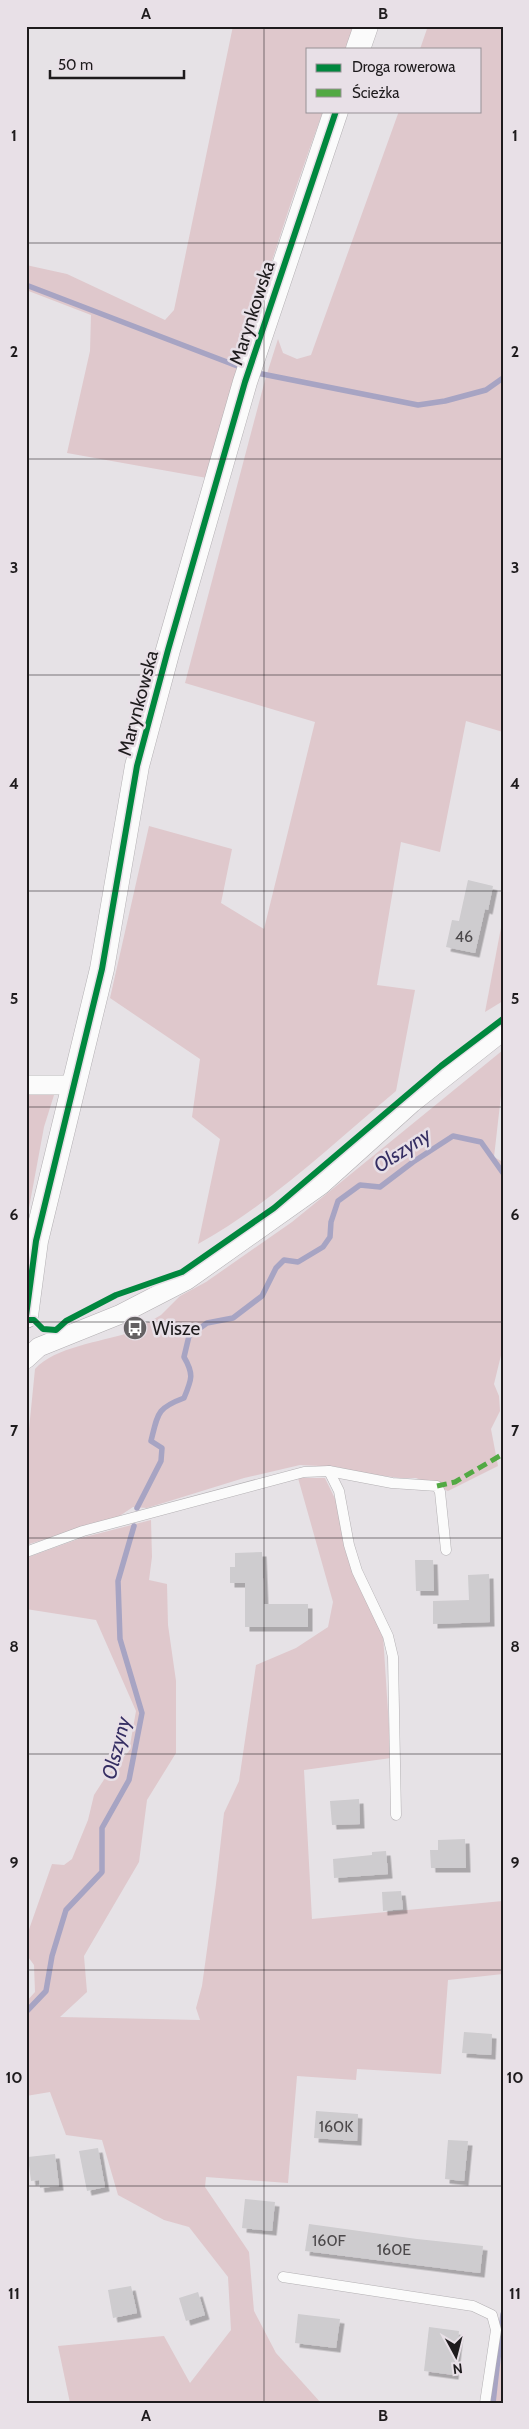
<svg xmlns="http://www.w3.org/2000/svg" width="529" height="2429" font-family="Cabin,sans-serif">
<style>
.green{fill:#dfc8cc}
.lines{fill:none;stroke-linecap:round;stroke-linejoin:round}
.stream{stroke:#a7a4c3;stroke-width:5.5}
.building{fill:#cecccf;filter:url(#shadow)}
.service-casing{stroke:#b3b0b3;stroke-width:11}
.minor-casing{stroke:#b3b0b3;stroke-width:20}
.tertiary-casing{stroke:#b3b0b3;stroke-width:25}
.service{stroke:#fbfbfb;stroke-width:10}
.minor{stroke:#fbfbfb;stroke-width:19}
.tertiary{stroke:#fbfbfb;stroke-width:24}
.quiet{stroke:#52a943;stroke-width:5;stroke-dasharray:10 5;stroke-linecap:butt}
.cycleway-casing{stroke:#e8e0e7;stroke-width:9}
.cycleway{stroke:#00873e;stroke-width:6}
.grid{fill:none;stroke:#1e1b1d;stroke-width:1;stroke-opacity:0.55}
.labels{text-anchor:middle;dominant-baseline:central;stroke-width:5;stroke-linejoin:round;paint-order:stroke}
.number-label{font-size:16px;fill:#4c494b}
.street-label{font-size:19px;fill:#1e1b1d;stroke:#e8e0e7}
.poi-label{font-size:19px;fill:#1e1b1d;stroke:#e8e0e7;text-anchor:start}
.water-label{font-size:20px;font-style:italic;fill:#352e63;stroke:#e8e0e7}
.neatline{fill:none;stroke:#1e1b1d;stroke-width:2}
.grid-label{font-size:16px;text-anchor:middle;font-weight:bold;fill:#1e1b1d}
</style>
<defs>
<filter id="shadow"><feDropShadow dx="4.5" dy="4.5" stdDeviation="0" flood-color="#0004"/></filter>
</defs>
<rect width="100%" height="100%" fill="#e6e2e6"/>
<!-- green -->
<g class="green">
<path d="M233,26H354L346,49H308V111H323C279,232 242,354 207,478L67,453L90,351L91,315L26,290V265L67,274L165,320L174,310Z"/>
<path d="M428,26H503V732L466,721L440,852L401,842L377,985L415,990L396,1091C334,1143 269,1205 198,1244L220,1139L192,1117L200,1059L110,998L149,826L232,849L221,903L264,929L315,722L185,683L265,380L278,339L283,353L297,359L311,355L399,111H480V49H420Z"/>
<polygon points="503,917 503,1001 485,1012"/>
<path d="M503,1050V1078L494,1157L503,1162V1347L494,1384L499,1396L500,1411L491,1429L498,1466L448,1491L416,1478H400L355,1472L338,1467L300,1465L244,1478L147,1508L133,1507L118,1517L26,1545V1459L35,1369C55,1347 100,1342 128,1333L131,1335L143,1330L142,1326L161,1315L180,1296L206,1282L292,1222Z"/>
<polygon points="26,1094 54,1095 44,1127 26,1224"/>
<polygon points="298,1478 325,1478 338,1505 345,1550 356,1581 383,1635 391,1758 304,1770 312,1919 503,1901 503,1974 448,1980 441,2074 357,2069 356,2080 297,2076 288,2183 206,2177 205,2187 249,2252 254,2311 276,2353 321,2403 70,2403 58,2346 164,2336 190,2383 231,2330 228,2277 189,2227 164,2220 118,2195 102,2140 66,2135 50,2092 26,2096 26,2002 35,1992 34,1965 26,1954 26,1938 52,1864 64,1865 72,1859 88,1820 94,1795 105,1778 129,1751 136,1711 96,1620 26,1609 26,1558 81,1538 151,1520 152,1557 149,1580 167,1584 168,1625 176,1681 176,1753 147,1800 139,1862 84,1956 87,1992 60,2017 200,2020 196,2008 202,1986 216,1884 224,1813 239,1781 256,1665 296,1648 328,1627 333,1602"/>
<polygon points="503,2343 503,2403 494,2403"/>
</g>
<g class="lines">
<!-- stream -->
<g class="stream">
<polyline points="26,285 240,367"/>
<polyline points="257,373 418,405 445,401 486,390 503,378"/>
<path d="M137,1508L161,1461L162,1448L151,1441C158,1413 157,1408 184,1398C192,1379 194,1374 184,1357L189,1336L207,1323L233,1318L262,1296L276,1268L284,1260L298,1262L323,1247L330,1237L331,1222L338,1201L360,1185L380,1187L413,1162L453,1136L481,1142L503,1173"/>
<polyline points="26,2012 46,1991 52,1956 66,1910 102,1872 102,1828 129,1780 142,1713 120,1639 118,1581 134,1526"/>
<polyline points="493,2403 503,2314"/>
</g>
</g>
<!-- building -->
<g class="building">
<polygon points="468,880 493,886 488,910 485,909 475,953 446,947 452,920 459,921"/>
<polygon points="262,1552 264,1604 308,1604 308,1627 245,1627 245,1583 230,1583 230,1567 235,1567 235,1553"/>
<polygon points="415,1560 433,1560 434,1591 416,1591"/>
<polygon points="489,1574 490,1622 433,1624 433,1601 469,1600 468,1575"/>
<polygon points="359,1799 360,1824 332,1825 330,1801"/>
<polygon points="465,1839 466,1868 431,1868 430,1850 438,1850 438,1840"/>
<polygon points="386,1851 388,1874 334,1878 333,1859 372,1855 372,1852"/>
<polygon points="401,1891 403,1909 383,1911 382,1892"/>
<polygon points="464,2032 492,2034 491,2055 462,2053"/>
<polygon points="316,2111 358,2114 357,2141 314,2138"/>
<polygon points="448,2140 468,2141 464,2181 445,2179"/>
<polygon points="98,2148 105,2187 87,2191 79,2151"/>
<polygon points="55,2154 59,2186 40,2188 39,2180 31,2181 28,2157"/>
<polygon points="245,2199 275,2202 272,2231 242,2228"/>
<polygon points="309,2224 417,2239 483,2246 480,2273 305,2251"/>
<polygon points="131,2286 137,2313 113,2318 108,2290"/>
<polygon points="198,2292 205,2315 186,2321 179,2298"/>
<polygon points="298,2314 340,2319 336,2348 295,2343"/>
<polygon points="429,2327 459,2331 454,2375 424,2371"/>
</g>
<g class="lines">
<!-- service casing -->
<g class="service-casing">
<g id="service">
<polyline points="329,1471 339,1491 349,1545 357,1571 388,1636 393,1657 396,1815"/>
<polyline points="26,1552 83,1531 304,1472 329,1471 392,1483 437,1486 440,1492 446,1550"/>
<polyline points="283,2277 473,2306 492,2315 496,2330 485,2403"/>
</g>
</g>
<!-- minor casing -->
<g class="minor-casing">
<g id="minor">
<polyline points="26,1085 73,1085"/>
<polyline points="26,1359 39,1347 121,1314 187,1280 321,1185 412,1103 503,1031"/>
</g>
</g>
<!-- tertiary casing -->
<g class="tertiary-casing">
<g id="tertiary">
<polyline points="358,49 366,26"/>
<polyline points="26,1316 36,1241 102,969 137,766 168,650 245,382 336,111"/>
</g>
</g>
<!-- service -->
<use href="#service" class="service"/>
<!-- minor -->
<use href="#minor" class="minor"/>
<!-- tertiary -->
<use href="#tertiary" class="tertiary"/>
<!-- quiet -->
<polyline class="quiet" points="437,1486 455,1482 503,1454"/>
<!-- cycleway casing -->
<g class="cycleway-casing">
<g id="cycleway">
<polyline points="26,1316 36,1241 102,969 137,766 168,650 245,382 336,111"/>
<polyline points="26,1320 34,1320 43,1329 56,1330 66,1321 116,1295 182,1272 274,1208 441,1066 503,1019"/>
</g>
</g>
<!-- cycleway -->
<use href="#cycleway" class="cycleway"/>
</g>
<!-- grid -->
<path class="grid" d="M264,26V2403M26,243H503M26,459H503M26,675H503M26,891H503M26,1107H503M26,1322H503M26,1538H503M26,1754H503M26,1970H503M26,2186H503"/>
<!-- icons -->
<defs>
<g id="bus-disc" transform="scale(1.25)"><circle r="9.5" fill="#646163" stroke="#e8e0e7"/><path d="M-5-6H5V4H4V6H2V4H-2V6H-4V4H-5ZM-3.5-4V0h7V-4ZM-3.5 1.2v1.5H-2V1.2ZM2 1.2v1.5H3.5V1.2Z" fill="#fff"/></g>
</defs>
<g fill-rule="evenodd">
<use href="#bus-disc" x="135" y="1328"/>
</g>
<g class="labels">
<!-- number labels -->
<g class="number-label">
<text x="464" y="936">46</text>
<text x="336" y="2126">160K</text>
<text x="329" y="2240">160F</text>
<text x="394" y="2249">160E</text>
</g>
<!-- street labels -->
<g class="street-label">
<text transform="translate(252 313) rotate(-72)">Marynkowska</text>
<text transform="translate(138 703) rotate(-75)">Marynkowska</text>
</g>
<!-- poi labels -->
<g class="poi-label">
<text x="152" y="1328">Wisze</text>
</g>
<!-- water labels -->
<g class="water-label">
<text transform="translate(402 1150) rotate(-33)">Olszyny</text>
<text transform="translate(116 1748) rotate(-76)">Olszyny</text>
</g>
</g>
<!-- border -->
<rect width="529" height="2429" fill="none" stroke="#e8e0e7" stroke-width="55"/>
<!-- legend -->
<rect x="306" y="48" width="175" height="65" fill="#e8e0e7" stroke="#979196"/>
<rect x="316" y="64" width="25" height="8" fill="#00873e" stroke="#979196"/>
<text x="352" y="72" font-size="15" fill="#1e1b1d">Droga rowerowa</text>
<rect x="316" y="89" width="25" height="8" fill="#52a943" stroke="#979196"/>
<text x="352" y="98" font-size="15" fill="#1e1b1d">Ścieżka</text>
<!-- north arrow -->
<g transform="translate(456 2356) rotate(173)" stroke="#e8e0e7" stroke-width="4" paint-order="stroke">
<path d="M0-4L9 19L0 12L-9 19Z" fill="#1e1b1d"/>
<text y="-8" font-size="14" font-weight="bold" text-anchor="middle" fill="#1e1b1d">N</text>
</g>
<!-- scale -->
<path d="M50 70v8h134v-8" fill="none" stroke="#1e1b1d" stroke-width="2.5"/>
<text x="58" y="70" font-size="15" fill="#1e1b1d" stroke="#e8e0e7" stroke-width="4" paint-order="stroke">50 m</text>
<rect x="28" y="28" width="474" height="2374" class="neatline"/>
<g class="grid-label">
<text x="146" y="19">A</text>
<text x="383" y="19">B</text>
<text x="14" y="141">1</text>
<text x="515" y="141">1</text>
<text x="14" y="357">2</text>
<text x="515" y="357">2</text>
<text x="14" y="573">3</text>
<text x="515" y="573">3</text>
<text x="14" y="789">4</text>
<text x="515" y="789">4</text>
<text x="14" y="1004">5</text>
<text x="515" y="1004">5</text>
<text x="14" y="1220">6</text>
<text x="515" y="1220">6</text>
<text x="14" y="1436">7</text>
<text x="515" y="1436">7</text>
<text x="14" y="1652">8</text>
<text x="515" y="1652">8</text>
<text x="14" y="1868">9</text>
<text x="515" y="1868">9</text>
<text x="14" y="2083">10</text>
<text x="515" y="2083">10</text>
<text x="14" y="2299">11</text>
<text x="515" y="2299">11</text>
<text x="146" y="2421">A</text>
<text x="383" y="2421">B</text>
</g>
</svg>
